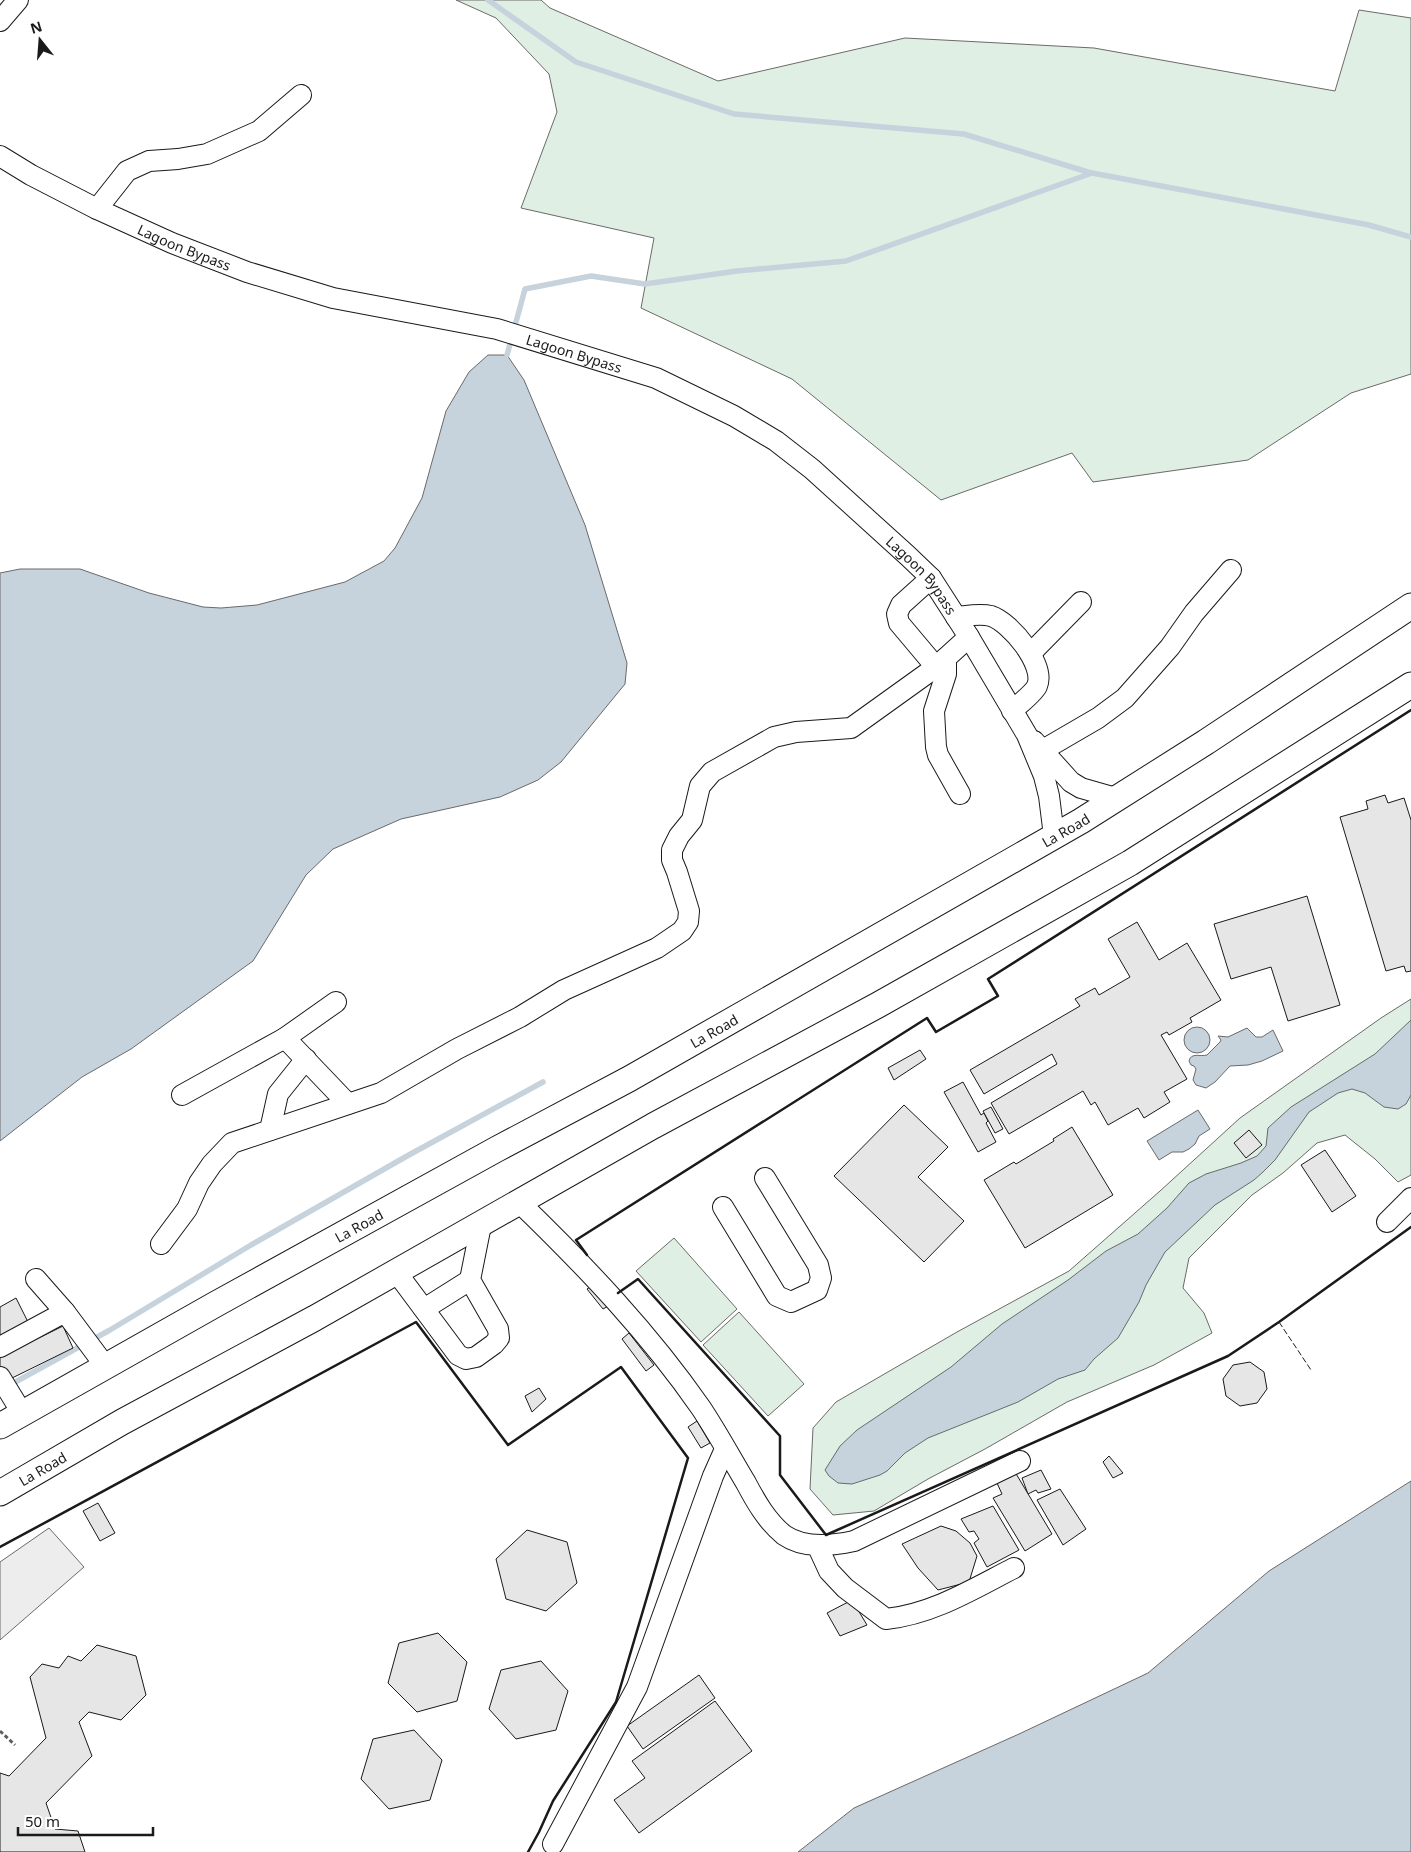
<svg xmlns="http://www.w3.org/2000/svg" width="1411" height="1852" font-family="'Noto Sans',sans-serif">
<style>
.green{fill:#e0efe3;stroke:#6a6a6a}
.parking{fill:#ededed;stroke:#6a6a6a}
.water{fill:#c6d2dc;stroke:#6a6a6a}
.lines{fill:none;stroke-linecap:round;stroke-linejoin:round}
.stream{stroke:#c6d2dc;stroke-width:5.5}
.building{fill:#e6e6e6;stroke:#1a1a1a}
.minor-casing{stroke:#1a1a1a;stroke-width:22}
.major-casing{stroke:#1a1a1a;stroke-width:27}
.path{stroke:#5f5f5f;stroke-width:3;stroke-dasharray:4 2.5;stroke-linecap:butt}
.minor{stroke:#fff;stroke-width:20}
.major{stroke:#fff;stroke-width:25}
.fence{stroke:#1a1a1a;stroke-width:1;stroke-dasharray:6 2.5;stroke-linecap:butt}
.wall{stroke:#1a1a1a;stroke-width:2.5}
.labels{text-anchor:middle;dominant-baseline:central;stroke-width:4;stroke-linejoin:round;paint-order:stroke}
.street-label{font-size:14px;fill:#1a1a1a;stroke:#fff}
</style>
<rect width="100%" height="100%" fill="#fff"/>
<!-- green -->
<g class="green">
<polygon points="456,0 541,0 550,8 718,81 905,38 1094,48 1335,91 1359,10 1411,18 1411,374 1351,393 1248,460 1093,482 1072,453 941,500 792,379 641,308 654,238 521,208 557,112 549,74 496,18"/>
<polygon points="1411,999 1411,1175 1398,1182 1375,1159 1345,1135 1317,1143 1283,1173 1252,1195 1189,1258 1183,1288 1204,1313 1212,1333 1154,1365 1067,1402 985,1449 928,1479 874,1511 833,1515 810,1489 813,1428 836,1402 957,1332 1069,1271 1160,1191 1240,1118 1381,1018"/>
<polygon points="674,1238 737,1309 701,1342 636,1271"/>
<polygon points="739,1312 804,1384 768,1416 703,1345"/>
</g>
<!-- parking -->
<polygon class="parking" points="49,1528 84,1567 0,1640 0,1562"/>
<!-- water -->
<g class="water">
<polygon points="488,355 507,355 524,380 585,525 627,663 625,684 561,762 538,780 500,797 401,819 333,849 306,875 253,961 131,1049 82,1077 0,1141 0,573 20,569 80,569 149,593 203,607 221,608 257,605 345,582 384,561 395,548 422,498 446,411 469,372"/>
<polygon points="1411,1020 1411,1095 1406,1104 1398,1109 1384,1107 1365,1093 1352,1089 1338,1093 1309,1112 1275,1160 1263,1172 1254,1180 1215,1205 1165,1252 1146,1285 1139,1302 1118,1338 1094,1359 1085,1370 1058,1379 1018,1402 928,1438 905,1453 887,1471 880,1475 852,1484 838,1483 829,1476 825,1470 840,1446 857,1430 951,1367 1002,1324 1068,1280 1106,1251 1138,1234 1167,1208 1189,1183 1206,1174 1241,1163 1257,1156 1266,1146 1268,1128 1291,1107 1375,1054"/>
<circle cx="1197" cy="1040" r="13"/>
<path d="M1247,1028L1256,1037H1262L1273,1030L1283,1051L1262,1061L1248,1065L1230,1066L1215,1082L1206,1088L1196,1085L1193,1080L1196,1069L1194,1066L1191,1065L1189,1061C1191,1052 1200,1057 1207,1055L1220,1042L1221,1040L1218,1036L1228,1037Z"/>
<polygon points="1198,1110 1210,1129 1199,1136 1195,1144 1189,1149 1183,1152 1172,1152 1159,1160 1147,1141"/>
<polygon points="1411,1481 1411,1852 798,1852 854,1808 1019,1734 1148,1673 1269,1571"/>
</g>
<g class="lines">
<!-- stream -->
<g class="stream">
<polyline points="488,0 576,62 734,114 964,134 1091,173"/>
<polyline points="507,355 525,289 591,276 645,284 737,271 846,261 1092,173 1369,225 1411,237"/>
<polyline points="8,1386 110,1330 251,1245 407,1156 543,1082"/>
</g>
</g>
<!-- building -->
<g class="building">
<polygon points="1385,795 1388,803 1404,798 1411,820 1411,971 1406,972 1404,966 1386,971 1340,817 1368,809 1366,801"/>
<polygon points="1307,896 1340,1005 1288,1021 1271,967 1231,979 1214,924"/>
<polygon points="1137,922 1159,960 1187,943 1221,1000 1190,1018 1192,1022 1169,1035 1167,1032 1161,1035 1187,1079 1164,1092 1170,1102 1144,1118 1138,1108 1108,1125 1095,1102 1091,1105 1083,1091 1009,1134 991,1103 1057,1064 1052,1054 984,1094 970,1070 1080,1006 1075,999 1095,988 1099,995 1130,977 1108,939"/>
<polygon points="920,1050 926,1059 894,1080 888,1068"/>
<polygon points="963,1082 981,1115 984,1113 988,1121 986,1123 996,1142 978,1152 944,1092"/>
<polygon points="904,1105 948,1147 918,1177 964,1221 924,1262 834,1176"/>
<polygon points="991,1107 1003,1129 995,1133 983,1111"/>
<polygon points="1072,1127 1113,1195 1025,1248 984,1180 1014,1162 1016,1164 1054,1141 1053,1139"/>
<polygon points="1249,1130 1262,1145 1246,1158 1234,1143"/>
<polygon points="1325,1150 1356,1196 1332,1212 1301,1165"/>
<polygon points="595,1284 610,1305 603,1309 587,1289"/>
<polygon points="16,1298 28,1322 0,1343 0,1307"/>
<polygon points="63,1326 73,1348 6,1381 0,1369 0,1357"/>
<polygon points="629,1333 654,1365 646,1371 622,1339"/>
<polygon points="1250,1362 1264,1372 1267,1389 1257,1403 1240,1406 1226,1396 1223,1379 1233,1365"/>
<polygon points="539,1388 546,1399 532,1412 525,1396"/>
<polygon points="697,1421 710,1443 701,1448 688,1427"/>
<polygon points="1109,1456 1123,1473 1113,1478 1103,1462"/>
<polygon points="1041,1470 1051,1489 1038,1493 1036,1490 1028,1494 1022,1478"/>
<polygon points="1015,1472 1052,1534 1025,1551 993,1498 1002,1494 997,1483"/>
<polygon points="1060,1489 1086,1529 1063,1545 1037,1500"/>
<polygon points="98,1503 115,1533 100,1541 83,1511"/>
<polygon points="993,1506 1019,1550 987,1567 974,1543 979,1539 974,1531 969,1532 961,1519"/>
<polygon points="941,1526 956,1531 970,1543 977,1556 969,1582 938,1590 918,1568 902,1544"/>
<polygon points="527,1530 567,1542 577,1583 546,1611 506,1599 496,1559"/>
<polygon points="852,1600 867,1625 840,1636 827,1613"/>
<polygon points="438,1633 467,1662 457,1701 417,1712 388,1683 399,1643"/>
<polygon points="97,1645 136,1656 146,1695 121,1720 89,1712 79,1722 92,1756 46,1803 55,1829 78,1831 85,1852 0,1852 0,1773 9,1776 46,1738 30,1677 42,1664 59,1668 68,1656 81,1661"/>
<polygon points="541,1661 568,1691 556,1730 516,1739 489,1709 501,1670"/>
<polygon points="699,1675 715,1698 643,1749 627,1726"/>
<polygon points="715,1701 752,1751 639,1833 614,1800 645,1778 632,1761"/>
<polygon points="414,1730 442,1760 430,1800 389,1809 361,1779 373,1739"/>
</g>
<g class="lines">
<!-- minor casing -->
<g class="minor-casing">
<g id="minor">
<polyline points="0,21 18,0"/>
<path id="s1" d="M0,156L31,175L97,209L172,243L247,272L333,298L497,329L656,378L734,416L776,441L812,469L908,556L931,578L969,637L1027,735L1044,776L1049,796L1054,836"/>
<polyline points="97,209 127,171 149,161 178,159 207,154 259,131 301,95"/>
<polyline points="931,578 901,605 897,614 899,623 936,667"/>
<path d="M956,617C967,616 980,613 991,616C1010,622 1046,665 1037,686C1034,693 1018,705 1012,711"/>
<polyline points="1031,653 1081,602"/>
<polyline points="946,658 946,674 934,711 936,747 938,755 960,794"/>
<polyline points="1034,741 1071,782 1081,788 1116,798"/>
<polyline points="1043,750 1098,718 1125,698 1170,647 1194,613 1231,570"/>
<polyline points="336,1002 285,1038 348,1104"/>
<polyline points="182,1095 285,1038"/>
<polyline points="270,1130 278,1094 306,1059"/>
<path d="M520,1203C586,1267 649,1333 701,1408C717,1432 731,1458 746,1483C756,1502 767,1521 784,1535C804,1549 831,1546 854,1541L1020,1461"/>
<polyline points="723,1207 777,1296 791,1302 817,1290 821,1278 818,1265 765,1178"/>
<polyline points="1387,1222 1411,1198"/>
<polyline points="161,1244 187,1209 199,1183 212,1164 232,1143 381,1093 457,1049 520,1017 564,990 657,948 682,931 688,922 689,911 677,872 672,860 672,850 679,836 692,820 700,786 712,772 774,737 796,732 851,728 936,667 969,637"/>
<polyline points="397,1273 458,1355 466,1359 476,1357 494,1344 499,1338 498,1329 470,1280 481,1225"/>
<polyline points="36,1279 65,1312"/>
<polyline points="424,1309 470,1280"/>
<polyline points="0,1347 65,1312 106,1367"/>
<polyline points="0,1377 22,1413"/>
<path d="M817,1545L829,1571L845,1588L886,1619C933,1614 973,1589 1014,1568"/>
<polyline points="553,1844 637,1687 713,1476 725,1449"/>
</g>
</g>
<!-- major casing -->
<g class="major-casing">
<g id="major">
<path id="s2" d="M0,1426L216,1304L497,1149L629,1079L1081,821L1206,742L1411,606"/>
<path id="s3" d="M0,1493L122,1422L315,1318L653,1126L878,1005L1130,863L1411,685"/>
</g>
</g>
<!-- path -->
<polyline class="path" points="0,1731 15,1745"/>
<!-- minor -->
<use href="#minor" class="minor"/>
<!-- major -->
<use href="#major" class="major"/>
<!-- fence -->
<polyline class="fence" points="1279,1322 1311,1370"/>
<!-- wall -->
<g class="wall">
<polyline points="587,1255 576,1240 927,1018 936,1032 998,996 988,979 1411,710"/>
<polyline points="618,1293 638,1279 780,1436 780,1475 826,1535 1228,1356 1279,1322 1411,1227"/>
<polyline points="0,1547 416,1322 508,1445 621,1367 688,1458 616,1702 553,1801 539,1832 528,1852"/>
</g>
</g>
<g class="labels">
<!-- street labels -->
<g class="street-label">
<text stroke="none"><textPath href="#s1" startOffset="206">Lagoon Bypass</textPath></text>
<text stroke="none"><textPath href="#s1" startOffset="611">Lagoon Bypass</textPath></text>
<text stroke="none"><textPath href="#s1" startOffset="1031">Lagoon Bypass</textPath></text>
<text stroke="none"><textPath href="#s2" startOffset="1221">La Road</textPath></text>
<text stroke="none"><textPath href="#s2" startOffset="816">La Road</textPath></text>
<text stroke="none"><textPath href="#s2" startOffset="411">La Road</textPath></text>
<text stroke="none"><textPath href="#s3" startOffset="49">La Road</textPath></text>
</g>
</g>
<!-- north arrow -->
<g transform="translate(40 40) rotate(343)" stroke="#ffffff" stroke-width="4" paint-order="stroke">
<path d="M0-4L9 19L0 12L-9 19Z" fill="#1a1a1a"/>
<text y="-8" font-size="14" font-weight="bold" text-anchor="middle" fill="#1a1a1a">N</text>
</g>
<!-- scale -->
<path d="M18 1827v8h135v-8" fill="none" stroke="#1a1a1a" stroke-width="2.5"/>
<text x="25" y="1827" font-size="15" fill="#1a1a1a" stroke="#ffffff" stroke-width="4" paint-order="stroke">50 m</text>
</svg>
